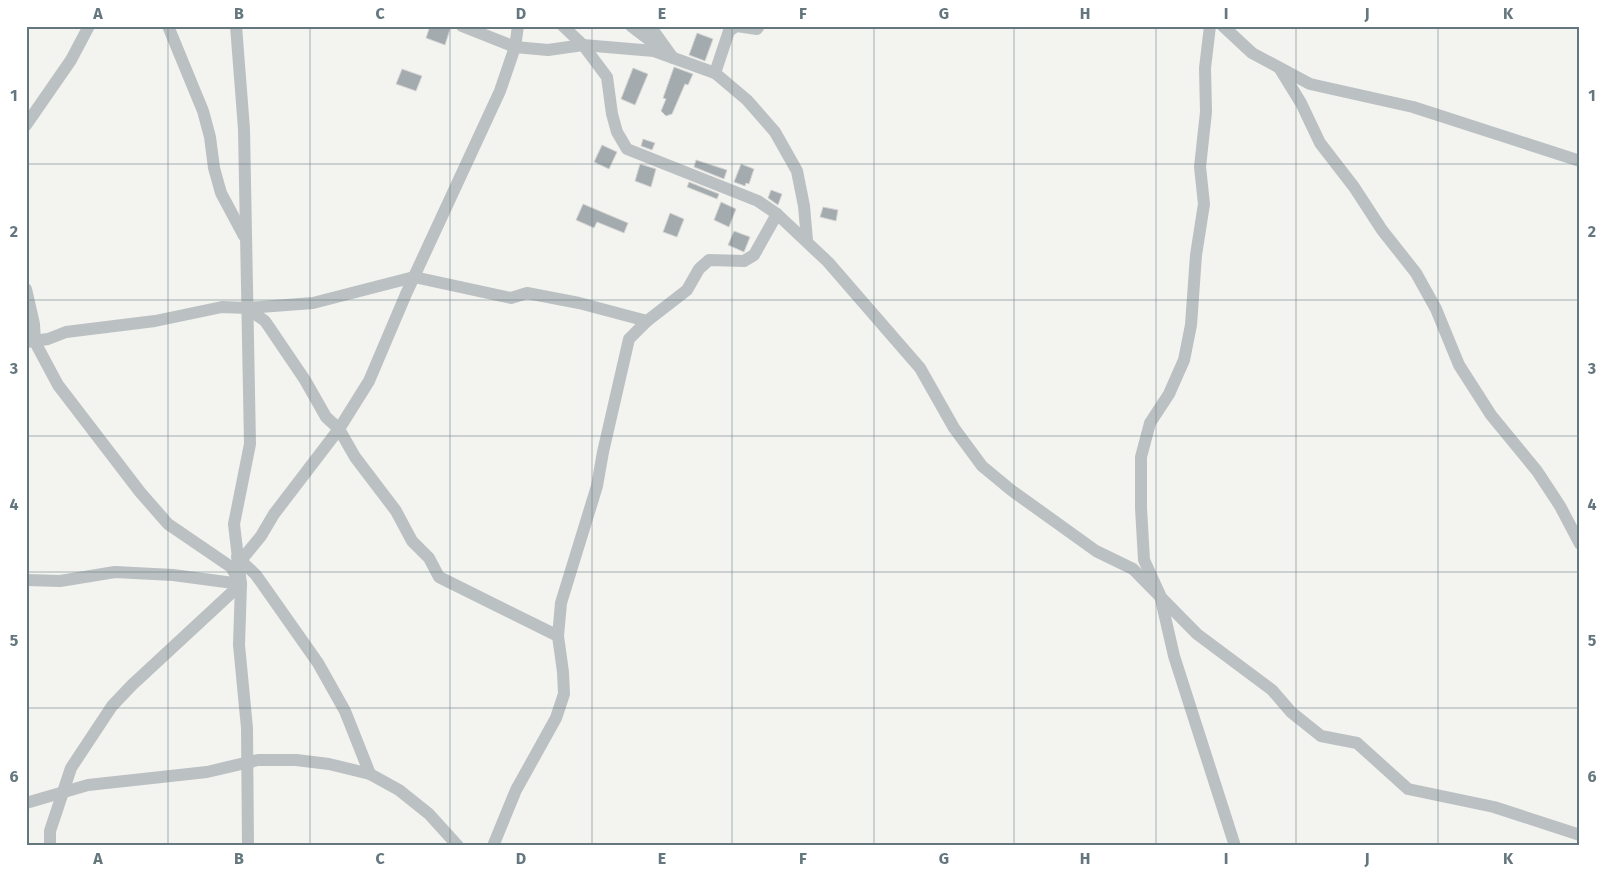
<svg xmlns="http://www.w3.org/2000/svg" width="1606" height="872" font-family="'Fira Sans',sans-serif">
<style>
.building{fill:#a3abae;stroke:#d5d4d3}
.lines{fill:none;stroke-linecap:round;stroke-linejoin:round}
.street{stroke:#bbc0c2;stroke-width:12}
.grid{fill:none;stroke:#65777e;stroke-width:1;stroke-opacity:0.55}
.neatline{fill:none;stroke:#65777e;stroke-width:2}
.grid-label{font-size:16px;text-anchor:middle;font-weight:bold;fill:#65777e}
</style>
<rect width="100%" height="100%" fill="#f3f3f0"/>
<!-- building -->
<g class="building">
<polygon points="430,26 451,26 445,45 426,38"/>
<polygon points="697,33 713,39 705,61 689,55"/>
<polygon points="674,67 693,74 688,85 685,84 672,114 666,116 661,111 666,99 663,98"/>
<polygon points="633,68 648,74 635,105 621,99"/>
<polygon points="402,69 422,76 416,91 396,84"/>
<polygon points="643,139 655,143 652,150 641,146"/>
<polygon points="602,145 617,152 609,169 594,162"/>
<polygon points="696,160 727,170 724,179 694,167"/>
<polygon points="640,164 656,169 651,187 635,181"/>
<polygon points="741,164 754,169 749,184 746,183 745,186 734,182"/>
<polygon points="689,182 719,194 717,199 687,187"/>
<polygon points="771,190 782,194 778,205 768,198"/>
<polygon points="721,202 736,209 729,227 714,220"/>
<polygon points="583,204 628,223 624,233 597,222 594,228 576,220"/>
<polygon points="823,207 838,210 836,221 820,217"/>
<polygon points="670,213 684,219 677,237 663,232"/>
<polygon points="734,231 750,237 744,252 728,245"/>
</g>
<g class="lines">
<!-- street -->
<g class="street">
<polyline points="168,26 203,111 210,137 214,168 221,193 244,236"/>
<polyline points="236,26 244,129 250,444 234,524 241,584 239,645 247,728 248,846"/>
<polyline points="462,26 515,47 548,50 583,45 654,51 715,73 747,100 775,132 797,171 804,206 807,240"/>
<polyline points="563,26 583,45 607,77 612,114 617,132 627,149 758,201 777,214 828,262 920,368 954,428 982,466 1011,490 1096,551 1133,569 1197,634 1272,690 1291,712 1321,736 1357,743 1408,789 1494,807 1580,835"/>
<polyline points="631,26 673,58 650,26"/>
<polyline points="737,26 757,29 759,26"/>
<polyline points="1210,26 1205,68 1206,112 1200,167 1204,204 1196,255 1191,325 1184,360 1169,394 1150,423 1141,457 1141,508 1144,560 1160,595 1174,656 1235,846"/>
<polyline points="1223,26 1252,53 1310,84 1413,107 1580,161"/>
<polyline points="1280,69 1301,103 1320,143 1354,187 1382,230 1416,273 1436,309 1459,365 1491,415 1537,471 1560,506 1580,544"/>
<polyline points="715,73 729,31 736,26"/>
<polyline points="26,125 71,60 89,26"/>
<polyline points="26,289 34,324 35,342 58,385 140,492 168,524 231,567 241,584 132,685 112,706 71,768 50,831 50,846"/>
<polyline points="247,308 313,303 414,277 511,298 527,293 579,303 647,321"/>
<polyline points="26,342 48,339 66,332 155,321 222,307 247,308 265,321 305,380 326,417 339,429 355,457 396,511 412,541 429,558 439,577 558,636"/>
<polyline points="237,557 256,575 318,663 345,711 370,774"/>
<polyline points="238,564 261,536 274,514 339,429 369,381 406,294 500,91 515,47 518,26"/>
<polyline points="26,580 60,581 115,572 173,575 241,584"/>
<polyline points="26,803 88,785 207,772 258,760 296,760 329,764 370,774 399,790 429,814 458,846"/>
<polyline points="493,846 516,790 556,718 564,694 563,672 558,636 561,603 597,486 603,452 629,339 647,321 687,290 699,269 709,260 744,261 754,255 777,214"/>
</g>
</g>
<!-- grid -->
<path class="grid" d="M168,26V846M310,26V846M450,26V846M592,26V846M732,26V846M874,26V846M1014,26V846M1156,26V846M1296,26V846M1438,26V846M26,164H1580M26,300H1580M26,436H1580M26,572H1580M26,708H1580"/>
<!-- border -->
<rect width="1606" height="872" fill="none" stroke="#ffffff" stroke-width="55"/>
<rect x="28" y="28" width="1550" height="816" class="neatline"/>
<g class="grid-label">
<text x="98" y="19">A</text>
<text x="239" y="19">B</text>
<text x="380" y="19">C</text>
<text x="521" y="19">D</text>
<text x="662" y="19">E</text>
<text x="803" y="19">F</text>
<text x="944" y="19">G</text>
<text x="1085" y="19">H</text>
<text x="1226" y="19">I</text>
<text x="1367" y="19">J</text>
<text x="1508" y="19">K</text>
<text x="14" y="101">1</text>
<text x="1592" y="101">1</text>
<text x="14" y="237">2</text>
<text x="1592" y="237">2</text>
<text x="14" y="374">3</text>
<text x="1592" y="374">3</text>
<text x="14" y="510">4</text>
<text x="1592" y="510">4</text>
<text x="14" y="646">5</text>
<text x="1592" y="646">5</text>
<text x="14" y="782">6</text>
<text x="1592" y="782">6</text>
<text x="98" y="864">A</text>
<text x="239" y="864">B</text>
<text x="380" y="864">C</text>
<text x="521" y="864">D</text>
<text x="662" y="864">E</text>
<text x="803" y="864">F</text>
<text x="944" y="864">G</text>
<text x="1085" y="864">H</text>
<text x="1226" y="864">I</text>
<text x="1367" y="864">J</text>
<text x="1508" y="864">K</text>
</g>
</svg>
